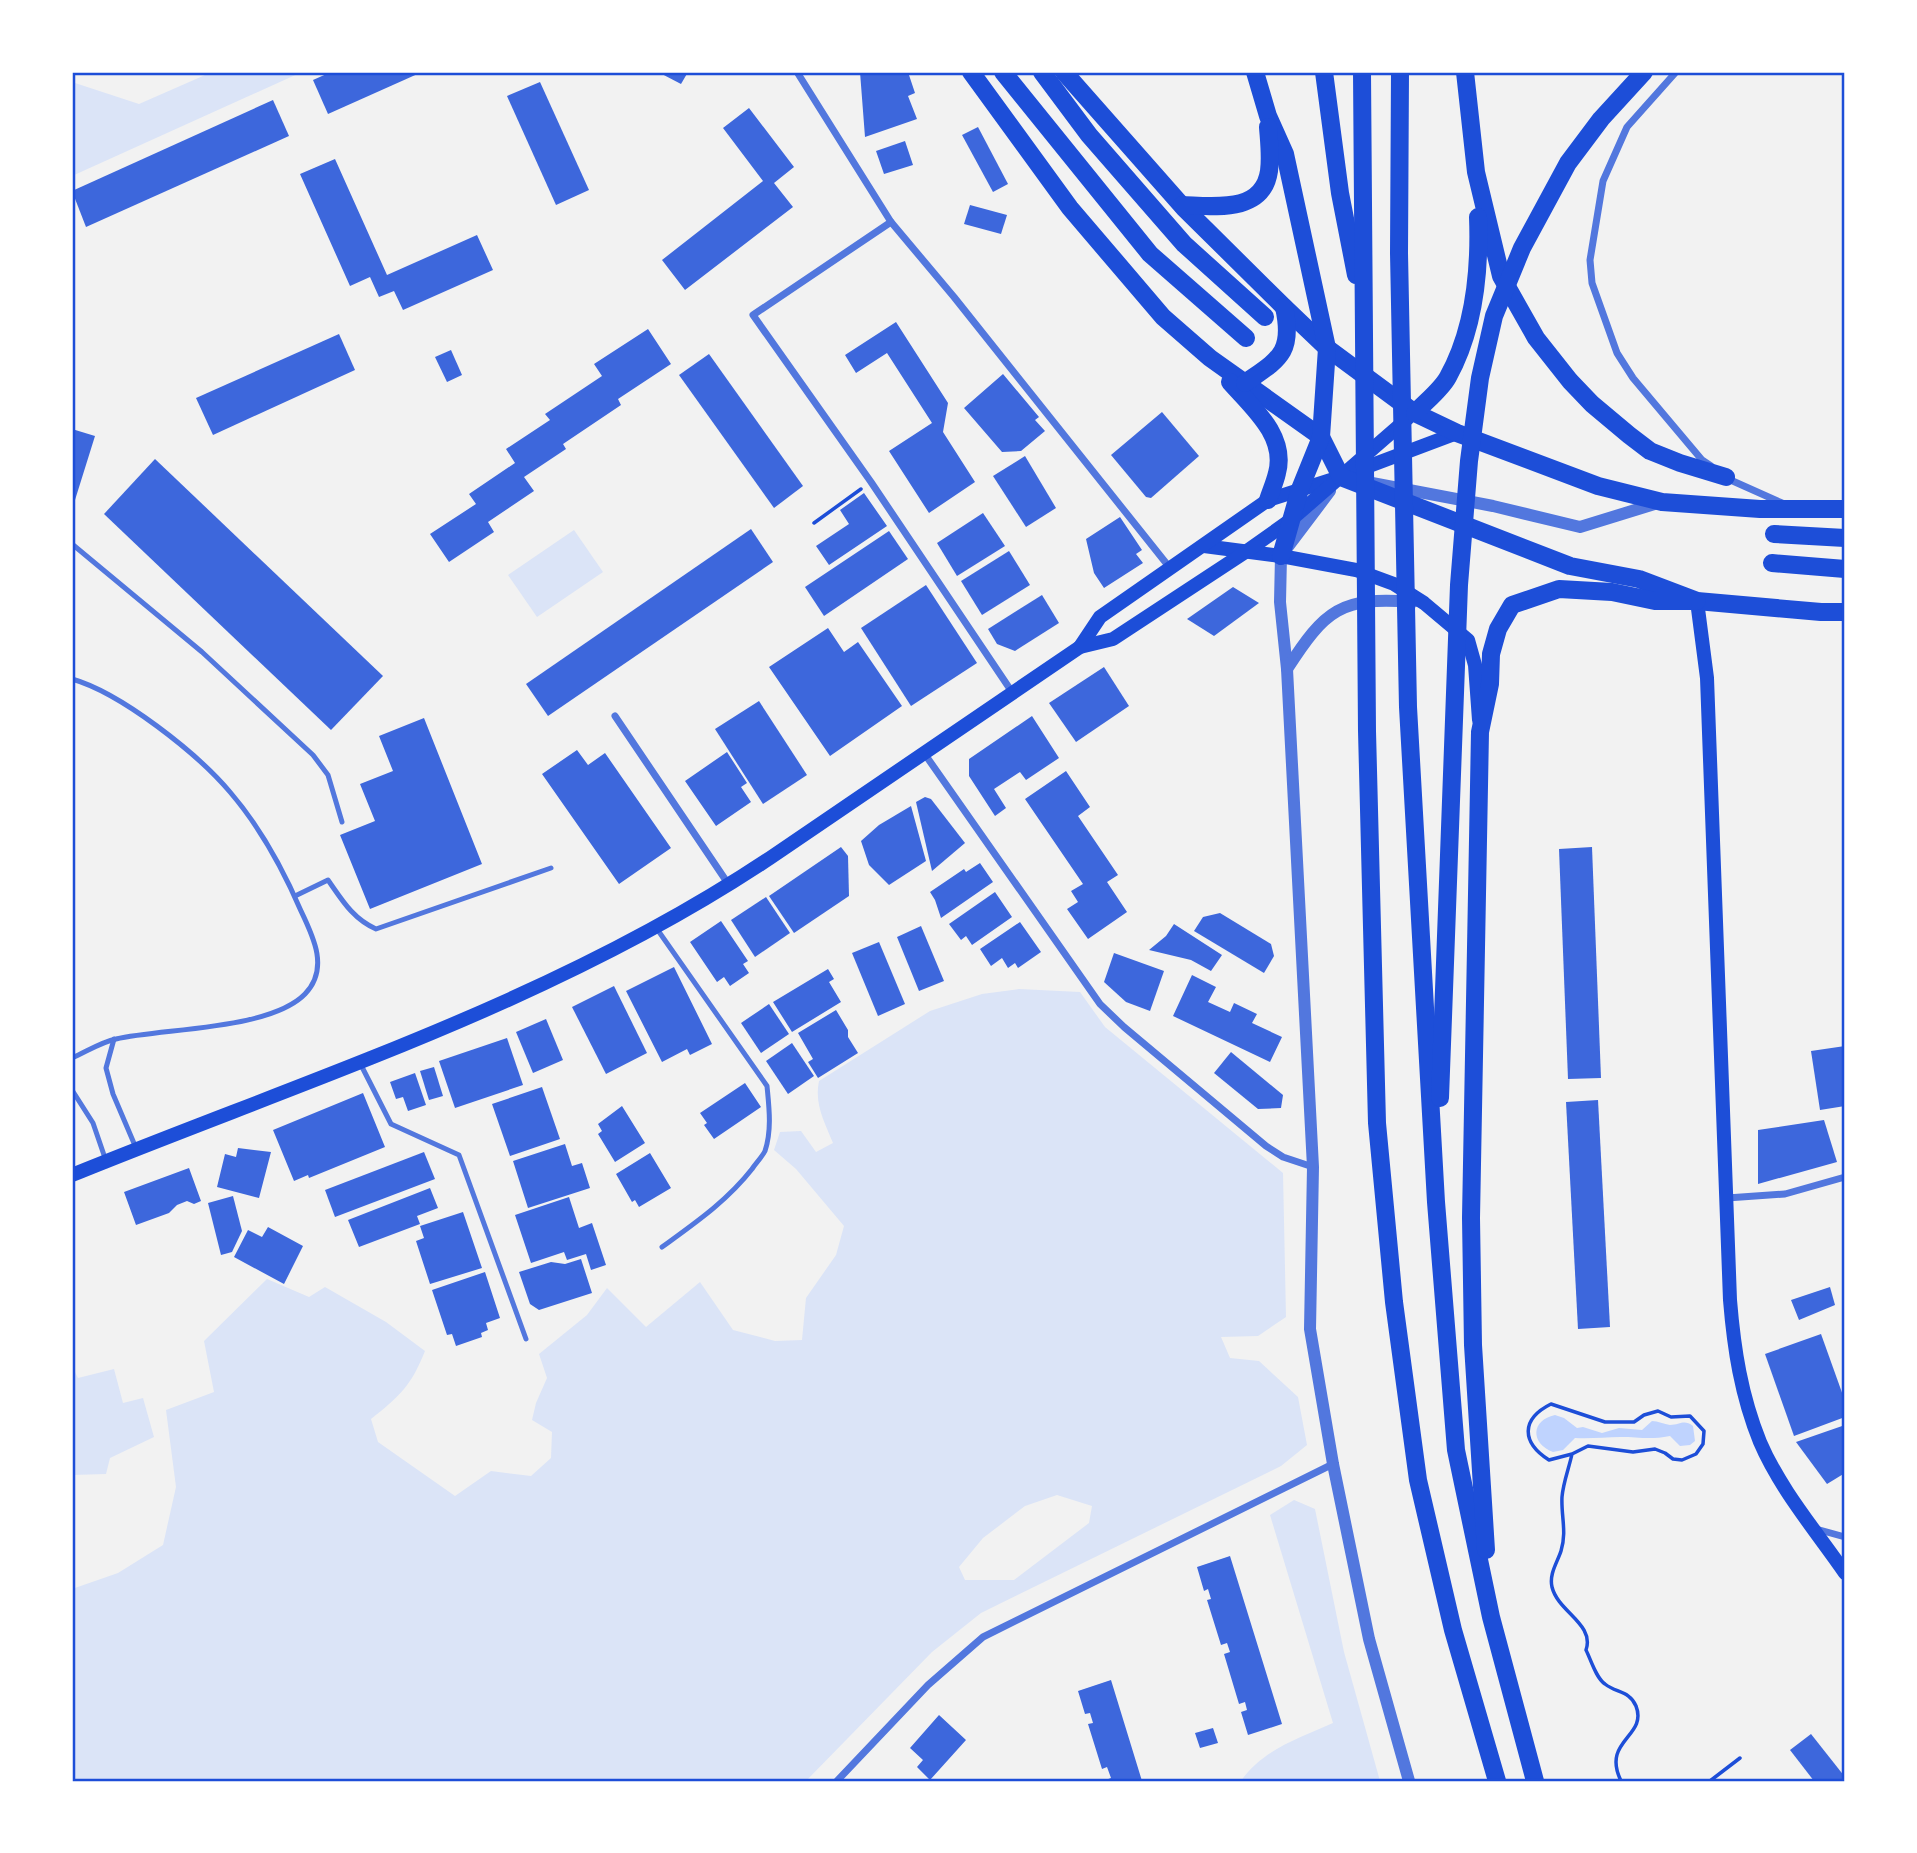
<svg xmlns="http://www.w3.org/2000/svg" width="1917" height="1853" font-family="'Golos Text',sans-serif">
<style>
.green{fill:#dbe4f7;fill-rule:evenodd}
.water{fill:#bfd3fe}
.building{fill:#3d67dc}
.lines{fill:none;stroke-linecap:round;stroke-linejoin:round}
.path{stroke:#1d4ed8;stroke-width:3.5}
.service{stroke:#5277de;stroke-width:5}
.minor{stroke:#5277de;stroke-width:7}
.tertiary{stroke:#5277de;stroke-width:12}
.secondary{stroke:#1d4ed8;stroke-width:14}
.primary{stroke:#1d4ed8;stroke-width:18}
.trunk{stroke:#1d4ed8;stroke-width:18}
.neatline{fill:none;stroke:#1d4ed8;stroke-width:2.5}
</style>
<rect width="100%" height="100%" fill="#f2f2f2"/>
<!-- green -->
<g class="green">
<polygon points="212,72 302,72 72,176 72,82 139,104"/>
<polygon points="574,530 603,572 537,617 508,575"/>
<path d="M1019,989L1080,992L1105,1027L1283,1173L1286,1317L1258,1336L1221,1337L1230,1358L1259,1361L1298,1397L1307,1445L1281,1466L981,1613L932,1652L806,1781H72V1589L118,1573L163,1545L176,1487L166,1410L214,1392L204,1341L267,1279L309,1297L325,1287L386,1322L425,1351C411,1386 400,1396 371,1419L378,1442L455,1496L491,1471L531,1476L551,1458L552,1432L532,1420L536,1403L547,1378L539,1354L587,1315L607,1288L646,1327L700,1282L733,1330L775,1341L802,1340L806,1298L836,1255L844,1226L796,1169L774,1150L780,1132L801,1131L816,1152L833,1143C825,1123 814,1104 819,1081L930,1011L982,994ZM1057,1495L1092,1506L1089,1523L1014,1580H965L959,1567L983,1538L1025,1506Z"/>
<polygon points="72,1366 78,1378 114,1369 123,1403 143,1398 154,1437 110,1458 106,1474 72,1475"/>
<path d="M1294,1500L1315,1509L1344,1652L1380,1781H1241C1262,1750 1299,1738 1333,1723L1270,1515Z"/>
</g>
<!-- water -->
<path class="water" d="M1555,1415L1564,1418L1577,1428L1583,1427L1602,1433L1619,1428L1642,1430L1652,1421C1658,1421 1664,1424 1670,1425C1680,1425 1684,1419 1693,1426L1695,1441L1690,1445L1680,1446L1670,1436C1649,1440 1640,1437 1620,1437C1605,1437 1591,1439 1575,1438L1563,1450L1553,1452C1530,1443 1531,1420 1555,1415Z"/>
<!-- building -->
<g class="building">
<polygon points="331,72 422,72 328,114 313,80"/>
<polygon points="658,72 688,72 681,84"/>
<polygon points="860,72 908,72 915,93 908,96 917,119 865,137"/>
<polygon points="540,82 589,190 556,205 507,96"/>
<polygon points="273,100 289,136 86,227 72,191"/>
<polygon points="749,108 794,167 774,183 793,207 685,290 662,260 763,181 723,128"/>
<polygon points="978,127 1008,184 993,192 962,135"/>
<polygon points="905,141 913,165 884,174 876,151"/>
<polygon points="335,159 387,275 477,235 493,270 403,310 394,291 379,297 370,277 350,286 300,174"/>
<polygon points="970,205 1007,215 1001,234 964,224"/>
<polygon points="896,322 948,403 943,432 975,482 929,513 889,451 932,423 887,353 856,373 845,355"/>
<polygon points="648,329 671,364 618,399 621,405 563,444 566,449 524,477 534,491 488,522 494,532 449,562 430,534 476,504 469,494 515,463 506,449 550,420 545,414 602,376 594,364"/>
<polygon points="339,334 355,370 213,435 196,398"/>
<polygon points="451,350 462,375 447,382 435,357"/>
<polygon points="709,354 803,486 774,508 679,375"/>
<polygon points="1003,374 1039,417 1035,420 1045,431 1021,451 1002,452 964,408"/>
<polygon points="1162,412 1199,456 1151,498 1146,497 1111,455"/>
<polygon points="72,429 95,436 75,500 72,499"/>
<polygon points="1025,456 1056,508 1026,527 993,476"/>
<polygon points="155,459 383,676 331,730 104,514"/>
<polygon points="864,493 887,526 829,565 816,546 849,524 840,510"/>
<polygon points="983,513 1005,546 957,576 937,543"/>
<polygon points="1120,517 1142,550 1136,554 1143,563 1104,588 1094,573 1086,539"/>
<polygon points="751,529 773,562 548,716 526,684"/>
<polygon points="889,531 908,559 824,616 805,587"/>
<polygon points="1009,551 1030,585 982,615 961,581"/>
<polygon points="926,585 977,663 911,706 861,628"/>
<polygon points="1233,587 1259,603 1214,636 1187,619"/>
<polygon points="1042,595 1059,623 1015,651 997,644 988,629"/>
<polygon points="828,628 844,652 858,642 902,706 830,756 769,667"/>
<polygon points="1104,667 1129,706 1076,742 1049,703"/>
<polygon points="759,701 807,775 763,804 715,729"/>
<polygon points="1032,716 1059,758 1026,780 1020,772 994,789 1006,808 995,816 969,776 969,759"/>
<polygon points="424,718 482,864 370,909 340,835 375,821 360,784 393,771 379,736"/>
<polygon points="577,750 588,765 605,753 671,848 619,884 542,774"/>
<polygon points="727,752 747,783 741,787 751,802 716,826 685,781"/>
<polygon points="1066,771 1090,807 1078,816 1118,875 1107,882 1127,912 1088,939 1067,909 1078,902 1071,891 1083,884 1025,799"/>
<polygon points="925,797 931,799 965,843 932,871 916,802"/>
<polygon points="911,806 926,861 889,885 869,865 861,841 879,825"/>
<polygon points="841,847 848,856 849,896 794,933 769,896"/>
<polygon points="1592,847 1601,1078 1568,1079 1559,849"/>
<polygon points="980,863 993,882 941,918 935,900 930,892 964,869 966,872"/>
<polygon points="995,892 1012,917 972,945 966,936 961,940 949,924"/>
<polygon points="766,897 790,933 755,957 731,920"/>
<polygon points="1220,913 1271,944 1274,956 1264,973 1194,931 1203,917"/>
<polygon points="721,921 748,961 743,964 749,973 730,986 724,977 717,982 690,942"/>
<polygon points="1020,922 1041,952 1018,968 1015,963 1008,968 1002,958 991,966 980,949"/>
<polygon points="1174,924 1222,955 1211,971 1191,960 1149,950 1166,936"/>
<polygon points="921,926 944,981 919,991 897,937"/>
<polygon points="879,942 905,1004 878,1016 852,953"/>
<polygon points="1114,953 1164,971 1150,1011 1126,1002 1104,982"/>
<polygon points="674,967 712,1044 690,1055 687,1049 662,1062 626,991"/>
<polygon points="828,969 834,979 829,982 841,1002 792,1032 773,1002"/>
<polygon points="1192,975 1216,987 1208,1002 1230,1012 1234,1003 1257,1014 1252,1023 1282,1037 1270,1062 1173,1016"/>
<polygon points="614,986 647,1053 606,1074 572,1007"/>
<polygon points="769,1004 789,1034 761,1053 741,1023"/>
<polygon points="836,1010 848,1030 848,1037 858,1053 818,1078 808,1062 813,1059 798,1033"/>
<polygon points="546,1019 563,1060 533,1073 516,1032"/>
<polygon points="507,1038 523,1085 455,1108 439,1061"/>
<polygon points="792,1043 814,1076 788,1094 766,1061"/>
<polygon points="1845,1046 1845,1106 1820,1110 1811,1051"/>
<polygon points="1231,1052 1283,1095 1281,1108 1258,1109 1214,1073"/>
<polygon points="434,1067 443,1096 429,1100 420,1071"/>
<polygon points="415,1073 426,1105 408,1111 403,1097 396,1099 390,1082"/>
<polygon points="745,1083 761,1107 714,1139 704,1125 707,1123 700,1113"/>
<polygon points="542,1087 560,1139 510,1156 492,1104"/>
<polygon points="363,1093 385,1147 309,1178 308,1175 294,1181 273,1130"/>
<polygon points="1598,1100 1610,1327 1578,1329 1566,1102"/>
<polygon points="622,1106 645,1143 615,1162 598,1134 602,1131 598,1124"/>
<polygon points="1824,1120 1837,1162 1758,1184 1758,1130"/>
<polygon points="565,1144 572,1166 582,1163 590,1188 528,1208 513,1161"/>
<polygon points="238,1148 271,1152 259,1198 217,1187 225,1154 236,1157"/>
<polygon points="424,1152 435,1179 335,1217 325,1190"/>
<polygon points="650,1153 671,1188 639,1207 635,1200 632,1202 616,1174"/>
<polygon points="189,1168 201,1201 194,1204 187,1201 177,1205 169,1213 136,1225 124,1192"/>
<polygon points="430,1188 438,1208 417,1216 420,1224 359,1247 348,1220"/>
<polygon points="233,1196 242,1231 232,1252 221,1255 208,1203"/>
<polygon points="569,1197 579,1228 592,1223 606,1265 591,1270 586,1254 567,1260 564,1252 531,1263 515,1215"/>
<polygon points="463,1212 482,1268 430,1284 416,1241 424,1238 420,1226"/>
<polygon points="268,1227 303,1246 284,1284 234,1257 248,1230 262,1237"/>
<polygon points="581,1259 592,1293 539,1310 530,1304 519,1272 551,1262 565,1264"/>
<polygon points="485,1272 500,1318 486,1323 488,1330 481,1333 482,1337 456,1346 452,1334 447,1335 432,1290"/>
<polygon points="1830,1287 1835,1305 1799,1320 1791,1300"/>
<polygon points="1821,1334 1845,1401 1845,1417 1794,1436 1765,1354"/>
<polygon points="1845,1425 1845,1473 1827,1484 1796,1442"/>
<polygon points="1230,1556 1282,1724 1248,1735 1241,1712 1247,1710 1245,1702 1239,1704 1224,1654 1230,1652 1227,1643 1221,1645 1207,1600 1211,1599 1208,1589 1204,1591 1197,1567"/>
<polygon points="1111,1680 1142,1781 1103,1781 1111,1778 1107,1767 1102,1769 1088,1724 1093,1723 1090,1713 1085,1714 1078,1691"/>
<polygon points="939,1715 966,1740 930,1780 917,1767 923,1760 910,1748"/>
<polygon points="1213,1728 1218,1743 1200,1748 1195,1733"/>
<polygon points="1811,1734 1845,1777 1845,1781 1814,1781 1790,1750"/>
</g>
<g class="lines">
<!-- path -->
<g class="path">
<polyline points="814,523 861,489"/>
<path d="M1572,1454L1549,1460C1521,1442 1521,1419 1551,1404L1605,1422H1634L1644,1415L1658,1411L1671,1417L1690,1416L1704,1431L1703,1444L1696,1454L1682,1460L1673,1459L1665,1453L1655,1449L1633,1452L1588,1446L1572,1454C1569,1468 1563,1483 1562,1497C1561,1516 1567,1532 1561,1551C1557,1563 1549,1574 1552,1587C1558,1612 1595,1624 1586,1650C1591,1660 1596,1678 1605,1684C1616,1693 1630,1691 1636,1706C1648,1737 1601,1740 1621,1781"/>
<polyline points="1710,1781 1740,1758"/>
</g>
<!-- service -->
<g class="service">
<polyline points="72,544 202,652 313,755 328,775 342,822"/>
<path d="M72,679C121,693 197,753 230,792C260,827 283,869 301,911C314,938 329,969 305,994C270,1030 164,1028 116,1039C101,1042 86,1052 72,1058"/>
<path d="M295,896L328,880C342,900 353,919 376,929L551,868"/>
<path d="M657,929L767,1086C769,1107 772,1130 765,1151C762,1157 756,1163 752,1169C727,1201 695,1223 662,1247"/>
<polyline points="114,1039 106,1068 113,1094 136,1148"/>
<polyline points="360,1063 391,1124 459,1155 526,1339"/>
<polyline points="72,1090 93,1123 105,1158"/>
</g>
<!-- minor -->
<g class="minor">
<polyline points="797,72 891,222 954,297 1170,568"/>
<polyline points="1676,72 1627,127 1603,181 1590,260 1592,283 1617,353 1633,378 1702,460 1711,466"/>
<polyline points="891,222 753,315 871,482 1012,692"/>
<polyline points="1726,478 1782,503"/>
<polyline points="615,716 729,885"/>
<polyline points="924,753 1100,1004 1124,1027 1266,1146 1283,1157 1313,1167"/>
<polyline points="1727,1198 1785,1194 1845,1177"/>
<polyline points="1816,1529 1845,1537"/>
<polyline points="837,1781 928,1685 983,1637 1333,1464"/>
</g>
<!-- tertiary -->
<g class="tertiary">
<polyline points="1372,483 1493,506 1580,527 1661,502"/>
<polyline points="1330,491 1281,556 1280,602 1287,669 1313,1167 1310,1329 1333,1464 1369,1639 1409,1781"/>
<path d="M1287,669C1325,610 1341,596 1413,602"/>
</g>
<!-- secondary -->
<g class="secondary">
<polyline points="1356,471 1457,433"/>
<polyline points="1204,546 1281,556 1356,570 1394,584 1424,603 1468,640 1475,665 1479,720"/>
<path d="M1697,601L1707,678L1730,1300C1734,1349 1741,1395 1760,1442C1780,1489 1816,1531 1845,1573"/>
<polyline points="1080,647 1100,617 1268,500 1334,479"/>
<path d="M72,1175C308,1079 556,1001 770,858L1080,647L1113,639L1247,551L1292,519L1408,418"/>
</g>
<!-- primary -->
<g class="primary">
<polyline points="971,72 1070,208 1163,317 1210,358 1321,437 1341,477 1570,566 1639,579 1697,601 1821,612 1845,612"/>
<polyline points="1003,72 1150,254 1246,338"/>
<polyline points="1042,72 1089,135 1184,244 1265,317"/>
<polyline points="1064,72 1184,208 1284,307 1327,348 1415,413 1457,433 1598,486 1662,502 1760,509 1845,509"/>
<path d="M1230,382C1252,407 1287,436 1277,473C1275,482 1271,491 1268,500"/>
<path d="M1245,383C1279,359 1294,353 1284,307"/>
<polyline points="1774,534 1845,538"/>
<polyline points="1772,563 1845,569"/>
</g>
<!-- trunk -->
<g class="trunk">
<polyline points="1255,72 1268,116 1285,154 1327,348 1321,437 1300,489 1281,556"/>
<polyline points="1324,72 1340,193 1356,275"/>
<polyline points="1362,72 1367,731 1377,1123 1394,1302 1418,1480 1453,1630 1497,1781"/>
<polyline points="1400,72 1399,253 1408,707 1436,1202 1456,1450 1491,1617 1535,1781"/>
<polyline points="1465,72 1476,172 1501,276 1536,338 1570,381 1592,404 1629,435 1650,451 1680,463 1726,477"/>
<path d="M1182,205C1213,206 1263,214 1269,171C1271,157 1269,141 1268,127"/>
<path d="M1415,413C1425,402 1441,390 1448,377C1474,330 1480,269 1478,217"/>
<polyline points="1440,1098 1459,585 1469,461 1480,378 1494,316 1522,248 1568,163 1601,119 1644,72"/>
<polyline points="1486,1550 1473,1345 1471,1218 1480,732 1490,684 1491,654 1498,629 1512,605 1559,589 1612,592 1655,601 1697,601"/>
</g>
</g>
<!-- border -->
<rect width="1917" height="1853" fill="none" stroke="#ffffff" stroke-width="147"/>
<rect x="74" y="74" width="1769" height="1706" class="neatline"/>
</svg>
